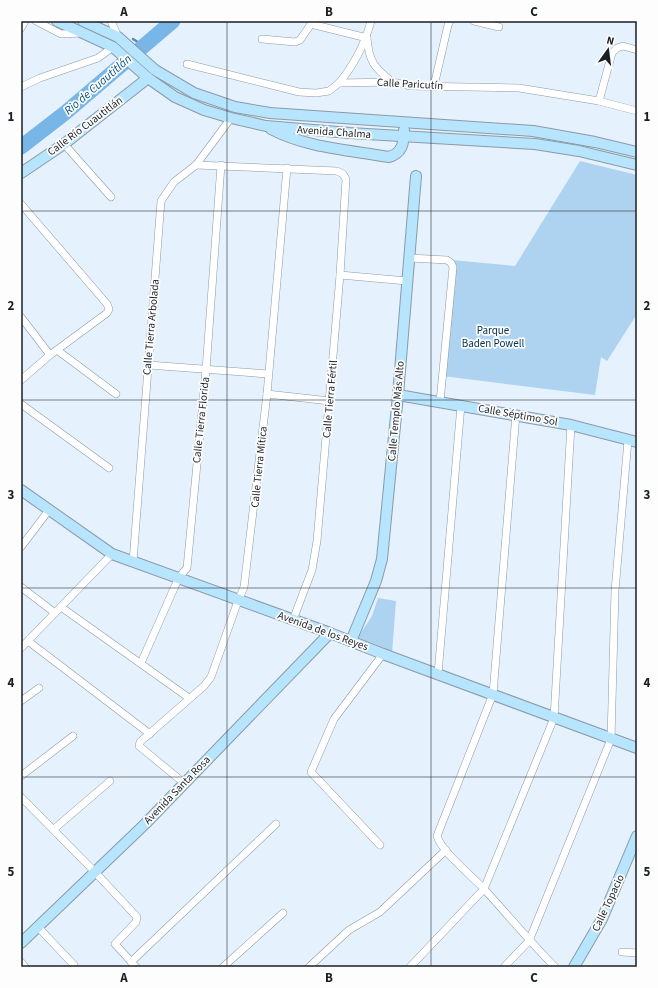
<svg xmlns="http://www.w3.org/2000/svg" width="658" height="988" font-family="'Source Sans 3',sans-serif">
<style>
.green{fill:#add3f0}
.lines{fill:none;stroke-linecap:round;stroke-linejoin:round}
.stream{stroke:#5b89ac;stroke-width:2.5}
.river{stroke:#77b6e6;stroke-width:15}
.street-casing{stroke:#8b9aa6;stroke-width:8}
.secondary-casing{stroke:#8b9aa6;stroke-width:12}
.street{stroke:#fff;stroke-width:7}
.secondary{stroke:#b8e5fe;stroke-width:10}
.grid{fill:none;stroke:#191f24;stroke-width:1;stroke-opacity:0.55}
.labels{text-anchor:middle;dominant-baseline:central;stroke-width:3.5;stroke-linejoin:round;paint-order:stroke}
.street-label{font-size:11px;fill:#191f24;stroke:#fdfdfd}
.park-label{font-size:11px;fill:#003251;stroke:#fdfdfd}
.water-label{font-size:12px;font-style:italic;fill:#065582;stroke:#fdfdfd}
.neatline{fill:none;stroke:#191f24;stroke-width:1.5}
.grid-label{font-size:13px;text-anchor:middle;font-weight:bold;fill:#191f24}
</style>
<rect width="100%" height="100%" fill="#e5f2fd"/>
<!-- green -->
<g class="green">
<polygon points="580,161 637,175 637,314 607,361 601,357 595,395 443,376 452,260 515,266"/>
<polygon points="378,598 396,601 392,654 356,640 372,616"/>
</g>
<g class="lines">
<!-- stream -->
<g class="stream">
<polyline points="99,21 101,22"/>
<polyline points="133,39 144,46"/>
</g>
<!-- river -->
<polyline class="river" points="21,147 65,113 173,21"/>
<!-- street casing -->
<g class="street-casing">
<g id="street">
<polyline points="36,21 61,34 82,33"/>
<polyline points="111,21 118,37"/>
<polyline points="474,21 499,27"/>
<polyline points="21,28 25,21"/>
<path d="M367,38C369,62 374,67 392,82"/>
<polyline points="262,39 295,42 300,40 311,24 367,38"/>
<polyline points="187,64 299,92 316,93 329,91 339,83 392,82 411,86 519,88 599,101 637,111"/>
<path d="M339,83C354,65 365,43 371,21"/>
<polyline points="434,86 448,25 450,21"/>
<polyline points="21,87 40,78 98,58 113,47"/>
<polyline points="599,101 612,53 617,48 623,46 637,50"/>
<polyline points="64,144 111,197"/>
<polyline points="196,165 337,171 343,174 346,179 340,275 317,541 312,570 293,620"/>
<polyline points="21,204 107,304 109,309 107,313 50,355 21,380"/>
<polyline points="410,258 447,260 451,263 453,267 440,402"/>
<polyline points="340,275 407,281"/>
<polyline points="21,317 50,355"/>
<polyline points="57,350 116,394"/>
<polyline points="148,365 268,374"/>
<polyline points="267,394 330,401"/>
<polyline points="21,404 109,468"/>
<path d="M516,414L493,694L437,836C441,851 472,876 484,889C508,915 530,942 555,967"/>
<polyline points="21,547 49,510"/>
<polyline points="133,562 161,201 174,182 196,165 231,118"/>
<polyline points="21,587 55,613"/>
<polyline points="61,607 189,698"/>
<polyline points="28,641 150,734"/>
<polyline points="21,648 112,554"/>
<polyline points="141,663 179,577 187,568 206,370 221,165"/>
<polyline points="438,674 461,405"/>
<polyline points="21,701 39,688"/>
<polyline points="21,776 73,736"/>
<polyline points="184,783 139,746 140,742 204,686 211,677 238,601 244,587 267,394 287,168"/>
<polyline points="21,797 94,871 137,917 136,922 115,944 136,967"/>
<polyline points="54,829 110,781"/>
<polyline points="380,845 311,772 334,719 383,654"/>
<polyline points="37,926 74,965"/>
<polyline points="622,952 637,953"/>
<polyline points="21,962 25,967"/>
<polyline points="131,962 276,824"/>
<polyline points="223,967 283,913"/>
<polyline points="309,967 349,930 380,912 446,850"/>
<polyline points="410,967 484,889 554,718 571,425"/>
<polyline points="504,967 529,941 611,739 615,591 628,440"/>
</g>
</g>
<!-- secondary casing -->
<g class="secondary-casing">
<g id="secondary">
<polyline points="57,21 113,47 148,78 175,97 204,110 231,118 266,126 350,133 535,144 579,151 637,165"/>
<polyline points="83,21 118,37 155,70 194,93 235,107 270,113 533,131 595,142 637,152"/>
<path d="M271,129C307,148 349,150 389,157C402,153 404,144 404,130"/>
<polyline points="21,173 64,144 148,78"/>
<polyline points="398,395 571,425 637,442"/>
<polyline points="21,490 112,554 330,633 383,654 637,748"/>
<polyline points="351,641 376,581 382,559 398,395 416,176"/>
<polyline points="21,943 145,824 330,633"/>
<polyline points="574,967 602,919 637,836"/>
</g>
</g>
<!-- street -->
<use href="#street" class="street"/>
<!-- secondary -->
<use href="#secondary" class="secondary"/>
</g>
<!-- grid -->
<path class="grid" d="M227,21V967M431,21V967M21,211H637M21,400H637M21,588H637M21,777H637"/>
<g class="labels">
<!-- street labels -->
<g class="street-label">
<text transform="translate(410 84) rotate(3)">Calle Paricutín</text>
<text transform="translate(85 126) rotate(-37)">Calle Río Cuautitlán</text>
<text transform="translate(334 132) rotate(4)">Avenida Chalma</text>
<text transform="translate(151 327) rotate(-85)">Calle Tierra Arbolada</text>
<text transform="translate(330 399) rotate(-85)">Calle Tierra Fértil</text>
<text transform="translate(396 411) rotate(-85)">Calle Templo Más Alto</text>
<text transform="translate(518 415) rotate(10)">Calle Séptimo Sol</text>
<text transform="translate(201 420) rotate(-84)">Calle Tierra Florida</text>
<text transform="translate(259 467) rotate(-84)">Calle Tierra Mítica</text>
<text transform="translate(323 631) rotate(20)">Avenida de los Reyes</text>
<text transform="translate(177 790) rotate(-46)">Avenida Santa Rosa</text>
<text transform="translate(608 903) rotate(-65)">Calle Topacio</text>
</g>
<!-- park labels -->
<g class="park-label">
<text x="493" y="330">Parque<tspan x="493" dy="13">Baden Powell</tspan></text>
</g>
<!-- water labels -->
<g class="water-label">
<text transform="translate(98 85) rotate(-41)">Rio de Cuautitlán</text>
</g>
</g>
<!-- border -->
<rect width="658" height="988" fill="none" stroke="#fdfdfd" stroke-width="44"/>
<!-- north arrow -->
<g transform="translate(608 50) rotate(14)" stroke="#fdfdfd" stroke-width="3" paint-order="stroke">
<path d="M0-3L7 15L0 10L-7 15Z" fill="#191f24"/>
<text y="-6" font-size="11" font-weight="bold" text-anchor="middle" fill="#191f24">N</text>
</g>
<rect x="22" y="22" width="614" height="944" class="neatline"/>
<g class="grid-label">
<text x="124" y="16">A</text>
<text x="329" y="16">B</text>
<text x="534" y="16">C</text>
<text x="11" y="121">1</text>
<text x="647" y="121">1</text>
<text x="11" y="310">2</text>
<text x="647" y="310">2</text>
<text x="11" y="499">3</text>
<text x="647" y="499">3</text>
<text x="11" y="687">4</text>
<text x="647" y="687">4</text>
<text x="11" y="876">5</text>
<text x="647" y="876">5</text>
<text x="124" y="982">A</text>
<text x="329" y="982">B</text>
<text x="534" y="982">C</text>
</g>
</svg>
